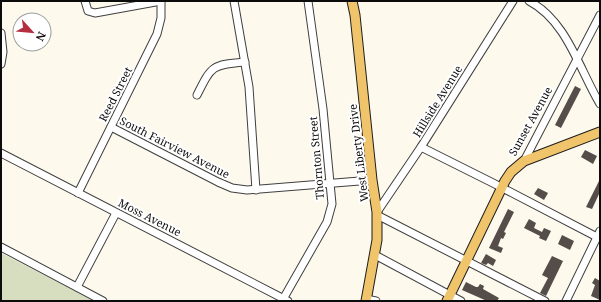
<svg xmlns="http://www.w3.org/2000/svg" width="601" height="302" font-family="'Noto Serif',serif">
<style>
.cemetery{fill:#d7dec0}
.building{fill:#544d49}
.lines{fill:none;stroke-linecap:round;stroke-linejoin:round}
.minor-casing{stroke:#3f3f3f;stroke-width:9}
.major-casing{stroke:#1d1d1d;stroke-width:11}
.minor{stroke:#fff;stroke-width:7}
.major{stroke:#f0c46b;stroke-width:9}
.labels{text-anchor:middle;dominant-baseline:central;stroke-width:4;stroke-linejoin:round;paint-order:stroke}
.street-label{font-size:11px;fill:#0c0c0c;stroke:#fff}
</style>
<rect width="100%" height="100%" fill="#fef9ed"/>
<!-- cemetery -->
<polygon class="cemetery" points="1,253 94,301 1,301"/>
<!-- building -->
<g class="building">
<polygon points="575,86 581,89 561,128 555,125"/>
<polygon points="585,150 597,156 593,164 581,157"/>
<polygon points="600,179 600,192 592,209 586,207"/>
<polygon points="538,188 548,193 544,200 534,194"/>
<polygon points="508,209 514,212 504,232 506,233 503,239 501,238 498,246 503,248 501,253 489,248"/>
<polygon points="529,219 536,223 534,228 542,232 544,228 551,231 546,241 539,238 540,236 524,228"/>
<polygon points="562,235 574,241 570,250 558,244"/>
<polygon points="486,254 496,260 493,266 488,263 486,265 481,263"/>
<polygon points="552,256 563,261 546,296 540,293 548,278 542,275"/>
<polygon points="595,278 600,281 600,300 591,296 595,285 592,283"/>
<polygon points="466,282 476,287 478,287 480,284 484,286 483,289 499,298 497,301 487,301 462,290"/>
</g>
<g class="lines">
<!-- minor casing -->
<g class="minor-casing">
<g id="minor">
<polyline points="85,1 88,11 95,13 161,1"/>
<polyline points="234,1 249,87 256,190"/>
<path d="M529,1C567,21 579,69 600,104"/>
<polyline points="1,33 3,52 1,64"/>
<path d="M197,95C212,65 212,65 245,62"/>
<polyline points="111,127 218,182 232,188 247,190 372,180"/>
<polyline points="421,147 493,183 597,237"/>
<polyline points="1,153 288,301"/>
<polyline points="524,161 600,15"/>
<polyline points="78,193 157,34 161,18 161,1"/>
<polyline points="377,212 421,147 513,1"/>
<polyline points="377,215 545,301"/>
<polyline points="1,247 103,301"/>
<polyline points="375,255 461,301"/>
<polyline points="77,287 116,213"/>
<polyline points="366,299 376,301"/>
<polyline points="282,301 327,222 332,204 323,109 308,1"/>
<polyline points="566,301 600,231"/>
</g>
</g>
<!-- major casing -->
<g class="major-casing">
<g id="major">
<polyline points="352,1 355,15 372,180 377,212 377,240 366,301"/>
<polyline points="447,301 505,181 511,172 524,161 600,132"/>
</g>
</g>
<!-- minor -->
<use href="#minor" class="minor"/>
<!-- major -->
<use href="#major" class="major"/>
</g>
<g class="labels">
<!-- street labels -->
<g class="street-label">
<text transform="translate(115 94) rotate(-63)">Reed Street</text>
<text transform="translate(437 101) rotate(-58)">Hillside Avenue</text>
<text transform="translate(530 121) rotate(-61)">Sunset Avenue</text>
<text transform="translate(175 147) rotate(27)">South Fairview Avenue</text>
<text transform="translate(358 153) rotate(-97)">West Liberty Drive</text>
<text transform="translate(316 158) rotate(-95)">Thornton Street</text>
<text transform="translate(150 217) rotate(27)">Moss Avenue</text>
</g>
</g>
<!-- border -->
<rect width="601" height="302" fill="none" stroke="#0c0c0c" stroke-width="4"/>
<!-- north arrow -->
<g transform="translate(32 32) rotate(117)"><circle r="19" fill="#ffffff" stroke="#9e9e9e"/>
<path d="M0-3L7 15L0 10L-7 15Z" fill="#b32e3f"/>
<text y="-6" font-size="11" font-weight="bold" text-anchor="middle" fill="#0c0c0c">N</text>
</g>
</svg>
